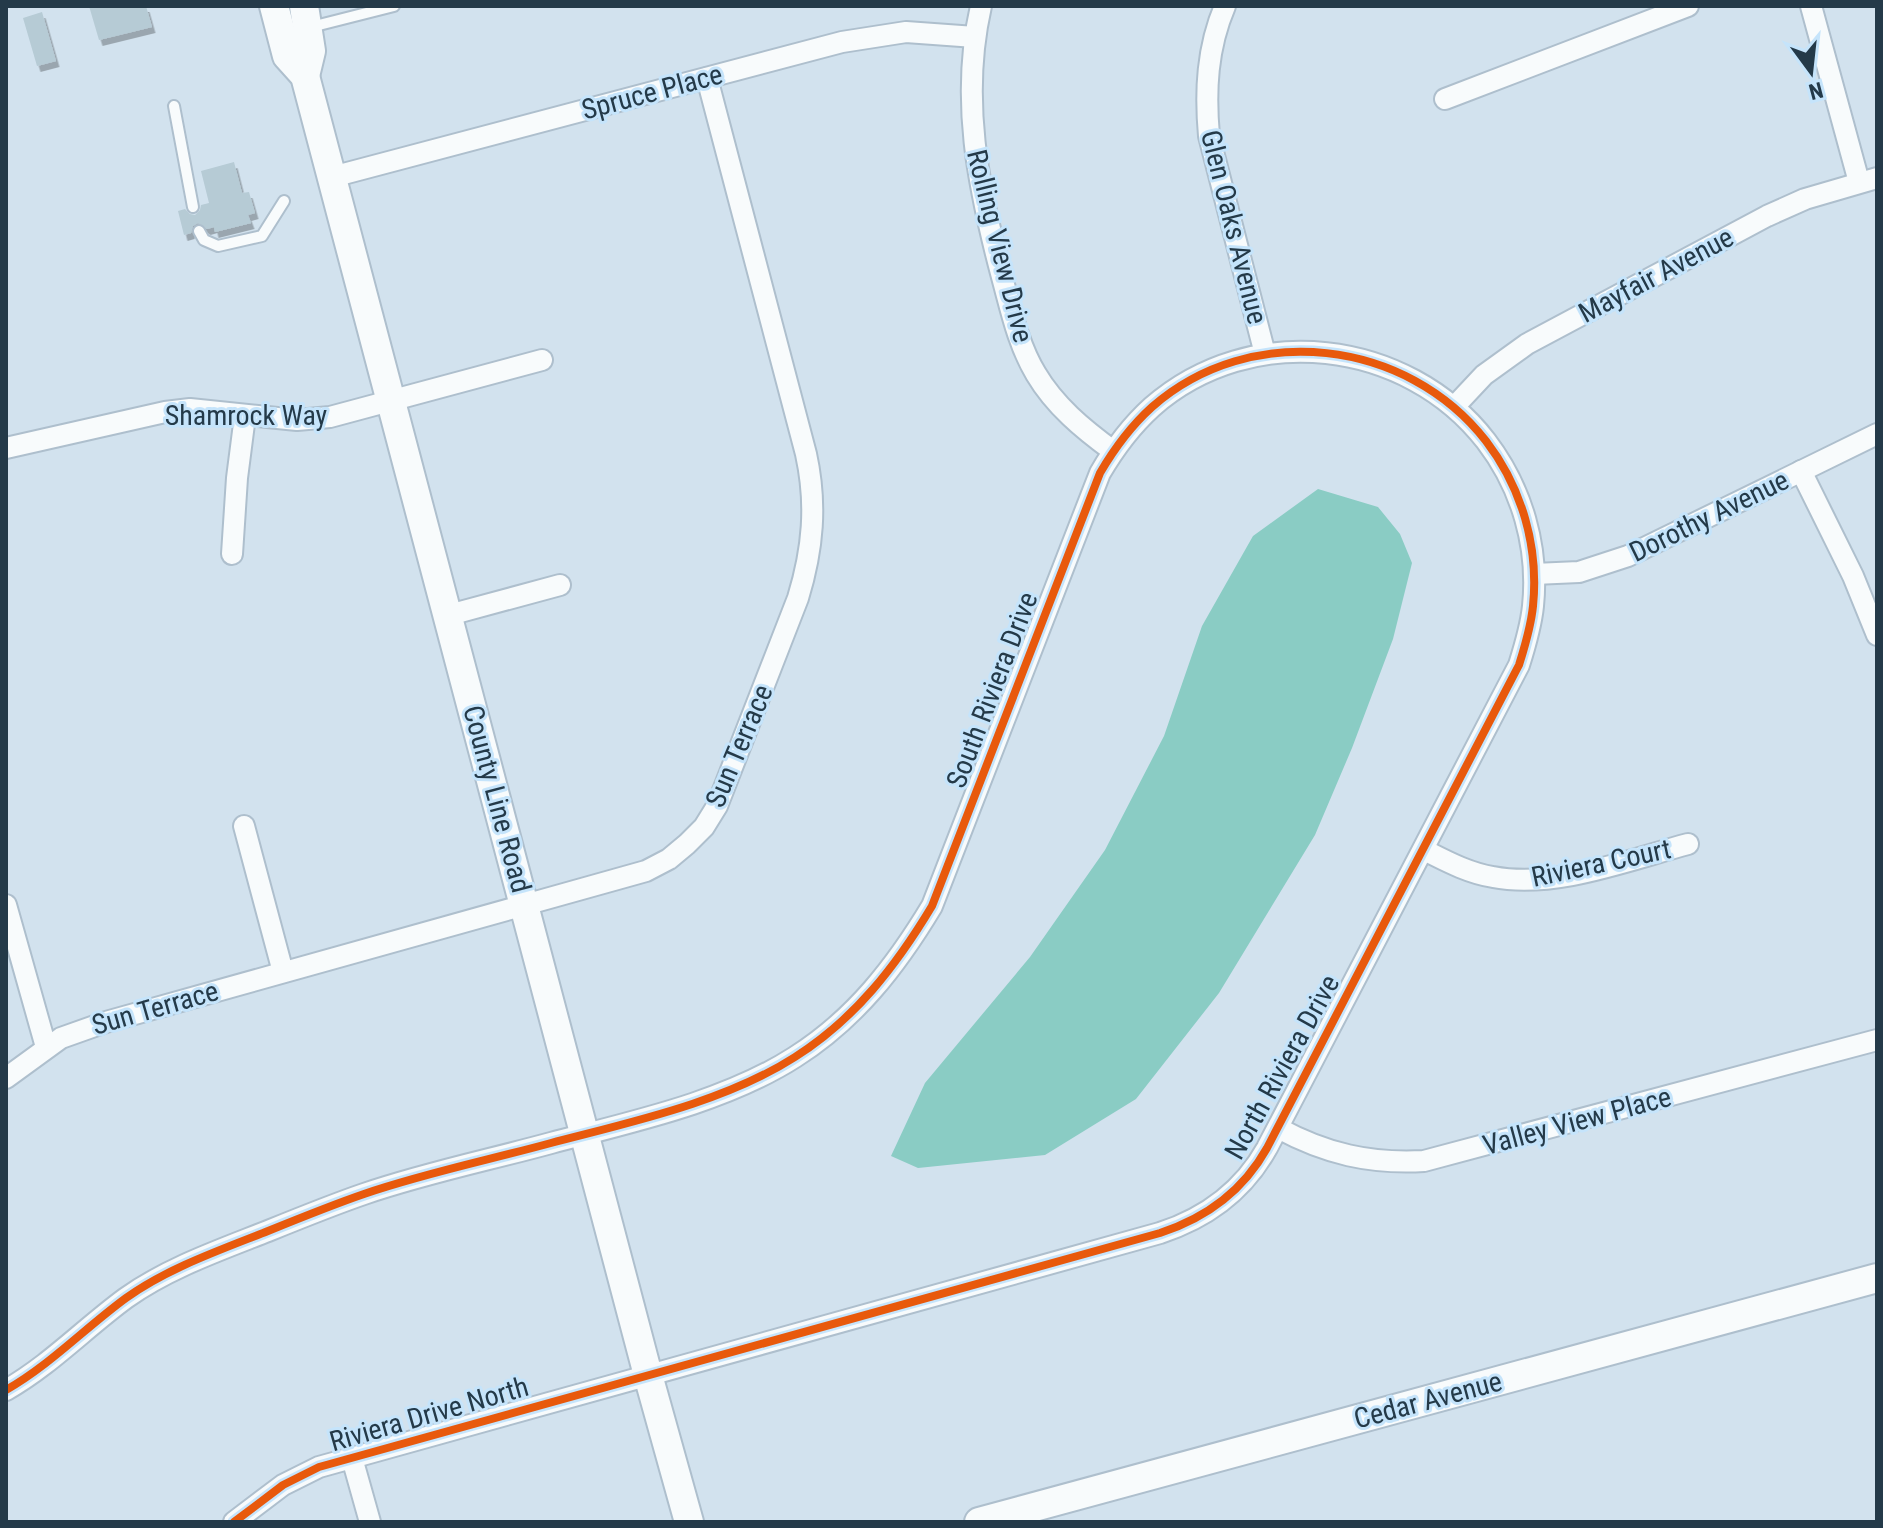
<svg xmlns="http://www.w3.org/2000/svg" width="1883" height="1528" font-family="'Roboto Condensed',sans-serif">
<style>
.water{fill:#8accc4}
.building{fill:#b6cbd5;filter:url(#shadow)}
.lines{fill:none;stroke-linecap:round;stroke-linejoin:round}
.lane-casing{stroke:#aebfcd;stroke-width:14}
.street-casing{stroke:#aebfcd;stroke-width:24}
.secondary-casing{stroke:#aebfcd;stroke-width:32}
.lane{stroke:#f8fbfc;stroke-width:10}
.street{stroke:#f8fbfc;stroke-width:20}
.secondary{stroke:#f8fbfc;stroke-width:28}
.cycleway-casing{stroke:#c5e4fb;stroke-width:13}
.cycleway{stroke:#e8590c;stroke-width:8}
.labels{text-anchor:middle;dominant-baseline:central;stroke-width:6;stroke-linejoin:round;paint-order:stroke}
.street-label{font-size:28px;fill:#243a49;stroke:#c5e4fb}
</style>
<defs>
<filter id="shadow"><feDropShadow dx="3.5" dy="6" stdDeviation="0" flood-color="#0004"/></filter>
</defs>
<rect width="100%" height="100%" fill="#d2e2ee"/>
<!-- water -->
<polygon class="water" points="1318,489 1378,507 1400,534 1412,563 1393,639 1352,748 1315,835 1219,993 1136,1099 1045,1155 918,1168 891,1156 925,1083 1030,957 1105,850 1164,736 1202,626 1253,536"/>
<!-- building -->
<g class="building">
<polygon points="89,6 146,6 152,27 99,40"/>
<polygon points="42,12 56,61 37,66 23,18"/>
<polygon points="234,162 242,193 249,192 255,213 248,215 251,223 215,232 214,227 207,229 198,223 193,226 191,233 184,235 178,211 185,209 190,214 195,215 200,210 201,205 209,203 201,171"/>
</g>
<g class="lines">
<!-- lane casing -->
<g class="lane-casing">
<g id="lane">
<polyline points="311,27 394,6"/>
<polyline points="174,106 193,207"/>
<polyline points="199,231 204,240 218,246 262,236 284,201"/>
</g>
</g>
<!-- street casing -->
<g class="street-casing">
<g id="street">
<path d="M981,6C960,98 978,187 1002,277C1011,310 1018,344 1036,374C1055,406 1083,429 1113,451"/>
<path d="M1225,6C1207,48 1205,91 1209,136L1265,354"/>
<polyline points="1811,6 1859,182"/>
<polyline points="1445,99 1688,6"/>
<polyline points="332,177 842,42 906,32 975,37"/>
<polyline points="1454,407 1484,375 1527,344 1767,216 1805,199 1877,178"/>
<polyline points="6,448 165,412 190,409 297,420 330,417 542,360"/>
<polyline points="1801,471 1853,576 1877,635"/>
<polyline points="232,554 237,478 245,416"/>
<polyline points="1534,574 1579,572 1628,556 1877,434"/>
<polyline points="449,615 560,585"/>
<polyline points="244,826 283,972"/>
<path d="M1424,850C1446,861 1468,873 1493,877C1555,889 1628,860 1688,844"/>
<polyline points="6,905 46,1047"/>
<path d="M6,1078L61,1038L106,1022L646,871L669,859L687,844L704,827L717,806L798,598C813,549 817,504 806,454L707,78"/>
<path d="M1278,1128C1326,1154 1370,1164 1424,1161L1877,1040"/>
<path d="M6,1390C50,1365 85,1328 126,1298C168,1268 220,1250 268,1231C300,1218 332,1205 364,1194C425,1173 489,1160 551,1143C631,1122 725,1102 795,1057C855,1019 896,966 932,906L1100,473C1114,449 1131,426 1152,407C1251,320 1407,339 1486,441C1522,488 1539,547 1533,606C1531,626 1525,646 1519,665L1267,1148C1243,1191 1206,1218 1160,1233L319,1467L283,1485L234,1522"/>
<polyline points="352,1458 370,1522"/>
</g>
</g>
<!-- secondary casing -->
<g class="secondary-casing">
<g id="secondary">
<polyline points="274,6 287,56 305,76 648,1375 689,1522"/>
<polyline points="304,6 311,51 305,76"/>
<polyline points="979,1522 1877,1278"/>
</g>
</g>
<!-- lane -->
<use href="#lane" class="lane"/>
<!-- street -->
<use href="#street" class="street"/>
<!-- secondary -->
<use href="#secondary" class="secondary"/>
<!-- cycleway casing -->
<g class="cycleway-casing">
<path id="cycleway" d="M6,1390C50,1365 85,1328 126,1298C168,1268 220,1250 268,1231C300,1218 332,1205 364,1194C425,1173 489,1160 551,1143C631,1122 725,1102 795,1057C855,1019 896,966 932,906L1100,473C1114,449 1131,426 1152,407C1251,320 1407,339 1486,441C1522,488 1539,547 1533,606C1531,626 1525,646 1519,665L1267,1148C1243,1191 1206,1218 1160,1233L319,1467L283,1485L234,1522"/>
</g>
<!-- cycleway -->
<use href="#cycleway" class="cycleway"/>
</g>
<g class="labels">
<!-- street labels -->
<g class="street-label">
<text transform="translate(652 92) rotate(-15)">Spruce Place</text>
<text transform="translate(1234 227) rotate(76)">Glen Oaks Avenue</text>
<text transform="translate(1000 246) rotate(76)">Rolling View Drive</text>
<text transform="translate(1656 275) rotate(-28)">Mayfair Avenue</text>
<text x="246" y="415">Shamrock Way</text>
<text transform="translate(1709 516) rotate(-26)">Dorothy Avenue</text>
<text transform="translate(992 690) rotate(-69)">South Riviera Drive</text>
<text transform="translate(739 746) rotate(-67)">Sun Terrace</text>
<text transform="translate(497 799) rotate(75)">County Line Road</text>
<text transform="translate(1601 863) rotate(-12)">Riviera Court</text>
<text transform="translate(155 1008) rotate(-16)">Sun Terrace</text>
<text transform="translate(1282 1067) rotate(-61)">North Riviera Drive</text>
<text transform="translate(1577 1121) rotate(-15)">Valley View Place</text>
<text transform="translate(1428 1400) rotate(-15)">Cedar Avenue</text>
<text transform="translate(429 1414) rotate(-16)">Riviera Drive North</text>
</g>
</g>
<!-- border -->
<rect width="1883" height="1528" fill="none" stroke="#243a49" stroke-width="16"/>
<!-- north arrow -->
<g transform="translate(1811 72) rotate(165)" stroke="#c5e4fb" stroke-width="6" paint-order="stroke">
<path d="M0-6L14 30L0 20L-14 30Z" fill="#243a49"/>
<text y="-12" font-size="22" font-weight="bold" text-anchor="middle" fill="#243a49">N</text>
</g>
</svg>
